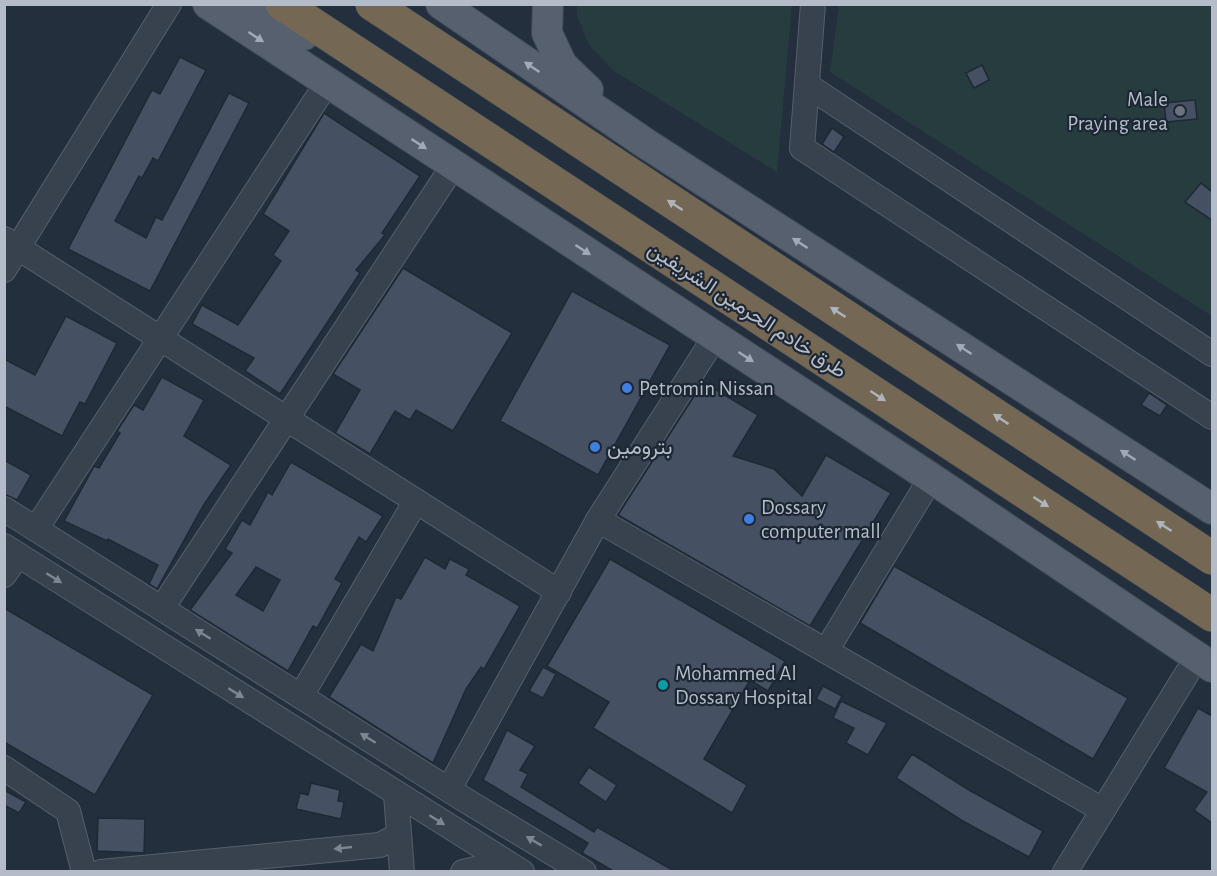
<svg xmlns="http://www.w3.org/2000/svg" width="1217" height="876" font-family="'Alegreya Sans',Vazirmatn,sans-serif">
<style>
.green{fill:#263c3f}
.building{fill:#455162;stroke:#1f2835;stroke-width:1.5;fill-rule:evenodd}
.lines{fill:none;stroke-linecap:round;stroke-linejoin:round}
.minor-casing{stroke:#565f6c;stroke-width:26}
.major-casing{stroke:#414a57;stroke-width:32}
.highway-casing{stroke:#434c59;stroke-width:34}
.minor{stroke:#38414e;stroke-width:24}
.major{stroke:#56606e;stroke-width:30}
.highway{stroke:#746855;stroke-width:33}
.oneway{fill:#a1aab7}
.oneway2{fill:#aeb4bd}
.oneway3{fill:#7c8592}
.worship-dot{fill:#6b7280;stroke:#1d2633;stroke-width:2}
.shop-dot{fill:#3f7fe0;stroke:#1d2633;stroke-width:2}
.culture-dot{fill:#0f9aa8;stroke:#1d2633;stroke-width:2}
.labels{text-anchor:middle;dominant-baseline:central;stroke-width:4.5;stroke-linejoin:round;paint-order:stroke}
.poi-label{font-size:21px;fill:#b4bcc9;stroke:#1d2633;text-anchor:start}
.street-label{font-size:21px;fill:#b4bcc9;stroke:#1d2633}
</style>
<rect width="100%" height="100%" fill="#242f3e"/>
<!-- green -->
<g class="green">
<polygon points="577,5 792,5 777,172 614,71 589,45 577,15"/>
<polygon points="839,5 1212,5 1212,316 830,72"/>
</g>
<!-- building -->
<g class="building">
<polygon points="180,57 206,70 158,161 153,158 142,178 139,176 115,221 146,238 156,217 162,220 229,93 249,103 150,291 68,249 152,90 160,94"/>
<polygon points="982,65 989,80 974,88 966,73"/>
<polygon points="1195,100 1197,119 1166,122 1164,103"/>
<polygon points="324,113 420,176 382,233 385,235 356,270 360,273 280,394 245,371 254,358 192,324 202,305 238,325 281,261 273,255 289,231 263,214"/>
<polygon points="832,128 844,137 834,152 822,144"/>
<polygon points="1201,183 1212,192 1212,220 1185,202"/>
<polygon points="403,268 512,333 453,431 416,410 410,420 395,411 370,454 335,433 360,390 333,374"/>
<polygon points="572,291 670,345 598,475 500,421"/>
<polygon points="66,316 117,343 85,404 80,402 62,436 4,406 4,359 35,375"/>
<polygon points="162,377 204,400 184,436 231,465 203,506 157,589 149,584 158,565 108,539 107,541 64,521 92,470 94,466 99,468 120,433 117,431 134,405 143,410"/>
<polygon points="703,382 758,415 733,456 774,469 802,496 826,455 891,493 810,626 618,515"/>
<polygon points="1149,393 1167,405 1160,416 1141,405"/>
<polygon points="4,460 31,475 17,500 4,494"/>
<path d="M291,462L383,516L366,542L359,537L335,579L342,583L317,628L313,626L288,671L190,610L232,553L225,549L242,520L250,525L268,492L272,495ZM256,567L280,580L263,611L236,595Z"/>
<polygon points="425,557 445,569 450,559 469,569 466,575 520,606 484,669 481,667 466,689 433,763 329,697 361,644 373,651 396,597 401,599"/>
<polygon points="610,559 785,661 768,691 750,680 704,759 747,785 732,813 593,728 609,702 547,666"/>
<polygon points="894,566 1128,698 1093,759 860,623"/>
<polygon points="4,608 153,695 95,795 4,742"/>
<polygon points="543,667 556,674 543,698 529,691"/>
<polygon points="823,686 842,696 835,709 816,699"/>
<polygon points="841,701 887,723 868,755 846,743 854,728 833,718"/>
<polygon points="1198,708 1212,716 1212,823 1194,810 1207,792 1164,768"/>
<polygon points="507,730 535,746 520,770 528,774 521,787 594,832 597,827 676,872 615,872 582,853 588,843 483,780"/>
<polygon points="912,754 969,790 1043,831 1029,857 961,820 896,778"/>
<polygon points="589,767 617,785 606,802 578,783"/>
<polygon points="311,783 340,790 338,801 344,802 341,819 296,809 300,793 308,795"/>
<polygon points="4,790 26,802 19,813 4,805"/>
<polygon points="98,818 145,819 144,853 97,851"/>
</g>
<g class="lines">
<!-- minor casing -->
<g class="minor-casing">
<g id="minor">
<polyline points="813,4 802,148 1212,417"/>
<polyline points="807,85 1212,354"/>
<polyline points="4,239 559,592"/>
<polyline points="4,270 169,4"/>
<polyline points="4,509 465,800 584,872"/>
<polyline points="598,520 1101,809"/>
<polyline points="36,529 327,83"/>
<polyline points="4,546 522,872"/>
<polyline points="4,575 18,555"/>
<polyline points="162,608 453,166"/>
<polyline points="826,651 931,478"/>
<polyline points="301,696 416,501"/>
<polyline points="4,768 68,811 84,872"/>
<polyline points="449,789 598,520 715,337"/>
<polyline points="396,794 402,872"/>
<polyline points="101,872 380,845 399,835"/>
<polyline points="463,872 506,862"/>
<polyline points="1065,872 1197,657"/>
</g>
</g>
<!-- major casing -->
<g class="major-casing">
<g id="major">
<polyline points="208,4 931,478 1212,667"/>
<polyline points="253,4 304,35"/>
<polyline points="441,4 645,143 1212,509"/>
<polyline points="548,4 547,33 562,65 588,90"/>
</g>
</g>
<!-- highway casing -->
<g class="highway-casing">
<g id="highway">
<polyline points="282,4 1212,615"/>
<polyline points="372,4 1212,558"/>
</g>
</g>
<!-- minor -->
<use href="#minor" class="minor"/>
<!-- major -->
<use href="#major" class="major"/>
<!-- highway -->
<use href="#highway" class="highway"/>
</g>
<!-- one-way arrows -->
<defs><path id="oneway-solid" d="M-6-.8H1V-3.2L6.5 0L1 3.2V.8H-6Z" transform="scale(1.5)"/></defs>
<g class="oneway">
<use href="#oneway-solid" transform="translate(256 37) rotate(33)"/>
<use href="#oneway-solid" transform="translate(532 67) rotate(-146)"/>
<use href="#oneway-solid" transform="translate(419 144) rotate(33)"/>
<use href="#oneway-solid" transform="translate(800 243) rotate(-147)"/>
<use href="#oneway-solid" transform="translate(583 250) rotate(33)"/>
<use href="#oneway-solid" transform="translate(964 349) rotate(-147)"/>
<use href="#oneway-solid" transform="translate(746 357) rotate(33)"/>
<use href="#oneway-solid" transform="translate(1128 455) rotate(-147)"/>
</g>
<g class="oneway2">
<use href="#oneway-solid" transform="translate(675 205) rotate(-147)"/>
<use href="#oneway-solid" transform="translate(838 312) rotate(-147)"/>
<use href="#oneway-solid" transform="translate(878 396) rotate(33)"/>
<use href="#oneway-solid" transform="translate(1001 419) rotate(-147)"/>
<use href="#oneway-solid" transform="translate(1041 502) rotate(33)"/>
<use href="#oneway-solid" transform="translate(1164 526) rotate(-147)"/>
</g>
<g class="oneway3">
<use href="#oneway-solid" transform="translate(54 578) rotate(32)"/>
<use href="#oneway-solid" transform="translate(203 634) rotate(-148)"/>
<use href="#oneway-solid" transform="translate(236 693) rotate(32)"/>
<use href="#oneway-solid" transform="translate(368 738) rotate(-148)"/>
<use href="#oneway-solid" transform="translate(437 820) rotate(32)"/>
<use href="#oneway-solid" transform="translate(534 841) rotate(-149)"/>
<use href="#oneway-solid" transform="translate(343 848) rotate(174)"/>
</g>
<!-- markers -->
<circle class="worship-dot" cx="1180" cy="111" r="6"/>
<g class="shop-dot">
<circle cx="627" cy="388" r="6"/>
<circle cx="595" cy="447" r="6"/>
<circle cx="749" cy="519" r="6"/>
</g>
<circle class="culture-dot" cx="663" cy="685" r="6"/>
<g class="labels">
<!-- poi labels -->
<g class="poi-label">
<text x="1168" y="99" text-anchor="end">Male<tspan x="1168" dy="24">Praying area</tspan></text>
<text x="639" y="388">Petromin Nissan</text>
<text x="607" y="447">بترومين</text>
<text x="761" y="507">Dossary<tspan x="761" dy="24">computer mall</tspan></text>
<text x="675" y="673">Mohammed Al<tspan x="675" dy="24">Dossary Hospital</tspan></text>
</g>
<!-- street labels -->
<g class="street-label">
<text transform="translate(747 310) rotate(33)">طرق خادم الحرمين الشريفين</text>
</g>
</g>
<!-- border -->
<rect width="1217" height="876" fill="none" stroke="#b4bcc9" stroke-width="12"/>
</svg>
